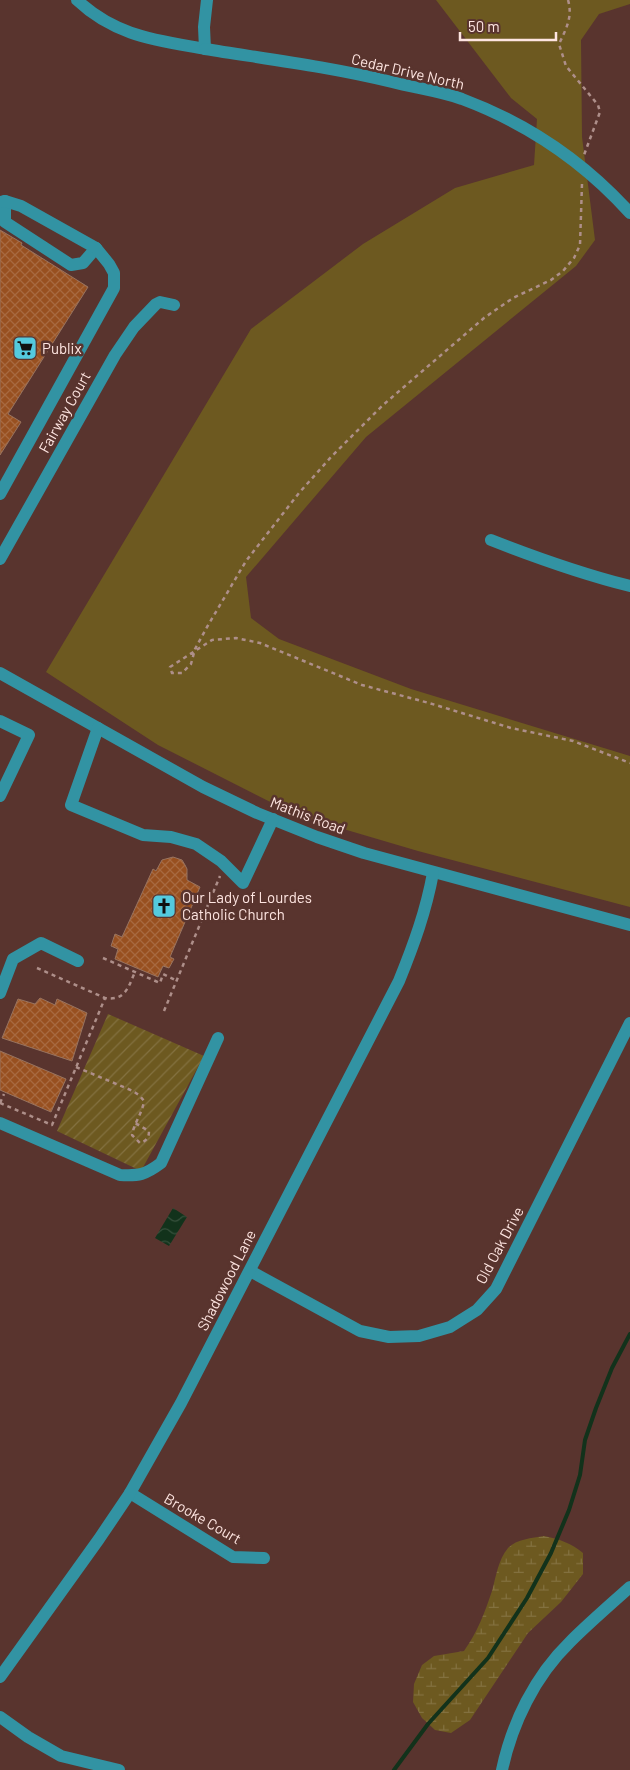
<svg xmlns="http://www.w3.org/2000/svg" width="630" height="1770" font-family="Barlow,sans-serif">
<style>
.grass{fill:#6d5920}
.wetland{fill:url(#wetland-marsh)}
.garden{fill:url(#garden-furrows)}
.water{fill:url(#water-waves)}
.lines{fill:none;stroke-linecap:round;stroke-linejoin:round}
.stream{stroke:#12321b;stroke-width:4}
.building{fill:url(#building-cross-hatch);stroke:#98735f}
.path{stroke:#ae8f8a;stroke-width:2.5;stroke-dasharray:4 4;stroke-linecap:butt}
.minor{stroke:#3293a3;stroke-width:12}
.labels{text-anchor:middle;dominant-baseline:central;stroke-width:5;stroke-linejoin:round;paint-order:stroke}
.street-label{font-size:15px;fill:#fee5e1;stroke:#59342e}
.poi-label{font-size:15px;fill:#fee5e1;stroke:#59342e;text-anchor:start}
</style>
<defs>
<pattern id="wetland-marsh" width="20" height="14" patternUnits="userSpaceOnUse" patternTransform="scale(1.25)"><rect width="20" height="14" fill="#6d5920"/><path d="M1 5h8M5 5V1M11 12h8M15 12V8" fill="none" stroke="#837140"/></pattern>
<pattern id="garden-furrows" width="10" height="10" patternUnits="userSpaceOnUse" patternTransform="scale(1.25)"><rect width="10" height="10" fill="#6d5920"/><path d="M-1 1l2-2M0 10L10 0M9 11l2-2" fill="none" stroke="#837140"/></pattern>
<pattern id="water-waves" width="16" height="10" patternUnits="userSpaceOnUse" patternTransform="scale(1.25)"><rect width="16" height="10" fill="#12321b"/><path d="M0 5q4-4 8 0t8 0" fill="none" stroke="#36503c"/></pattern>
<pattern id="building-cross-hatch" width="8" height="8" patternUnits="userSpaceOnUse" patternTransform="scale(1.25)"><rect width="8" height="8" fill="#985020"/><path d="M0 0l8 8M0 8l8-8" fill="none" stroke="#a76940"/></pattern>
</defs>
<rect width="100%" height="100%" fill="#59342e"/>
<!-- grass -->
<polygon class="grass" points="436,0 630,0 630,4 599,14 581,40 582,137 595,240 576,266 366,437 246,577 251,618 279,639 411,689 630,756 630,907 418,851 296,815 158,745 46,672 251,329 363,244 455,188 534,165 537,119 511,98"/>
<!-- wetland -->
<path class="wetland" d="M544,1536C559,1539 571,1543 583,1553V1574L561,1602L528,1633L470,1720L451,1733L435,1730L422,1718L413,1702L414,1684L422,1665L434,1656L464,1651C477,1633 485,1612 492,1591C496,1577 498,1560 508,1548C517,1539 532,1538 544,1536Z"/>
<!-- garden -->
<polygon class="garden" points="108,1014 204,1056 141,1171 57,1131"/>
<!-- water -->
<polygon class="water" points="173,1208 187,1217 169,1246 155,1238"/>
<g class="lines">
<!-- stream -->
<polyline class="stream" points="394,1770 428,1724 488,1658 527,1598 551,1553 569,1510 580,1475 585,1440 596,1408 612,1368 630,1334"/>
</g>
<!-- building -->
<g class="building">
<polygon points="0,230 22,243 21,245 88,287 8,414 21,422 0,455"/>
<polygon points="173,857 182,860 185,865 187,869 187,880 200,887 170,957 174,959 169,968 163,966 158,977 115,959 118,949 111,946 115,934 122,937 153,869 156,871 162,860"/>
<polygon points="40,998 55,1005 57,999 87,1013 72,1061 2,1038 18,999 35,1004"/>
<polygon points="0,1051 66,1079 51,1112 0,1090"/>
</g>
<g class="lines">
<!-- path -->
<g class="path">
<path d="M568,0C573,17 566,29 559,44L566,66L598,105L600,112L584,155"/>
<polyline points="582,184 580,245 574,258 563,271 551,280 513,298 484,318 383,405 331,457 299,493 246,561 207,627 195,649 191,664 182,673 172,673 170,667 212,640 236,638 260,643 362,685 429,703 511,728 573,741 630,763"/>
<polyline points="103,958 160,983 163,974 177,981"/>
<path d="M37,968L105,998C125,1001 128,988 135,972"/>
<polyline points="164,1011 220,876"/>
<path d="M76,1067L133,1091L140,1096L144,1101C142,1114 134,1123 132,1135L140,1143C146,1141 149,1138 149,1131L135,1123"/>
<polyline points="0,1103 52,1125 105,998"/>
<polyline points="0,1103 4,1094"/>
</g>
<!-- minor -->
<g class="minor">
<path d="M77,0C115,36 156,40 205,49L204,27L207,0"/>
<path d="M205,49C267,59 331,67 392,82C415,88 439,91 462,99C526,123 584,162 630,213"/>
<polyline points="5,201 5,222 71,265 83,263 96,248"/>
<polyline points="0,202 5,201 21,206 96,248 109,264 114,273 114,288 0,494"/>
<path d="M491,540C537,558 582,574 630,586"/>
<polyline points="0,559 115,355 134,327 156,304 160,302 174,305"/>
<polyline points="0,673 203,787 257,813 317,837 364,853 630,925"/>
<polyline points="0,721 29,735 0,796"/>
<polyline points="98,728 71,805 143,835 171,837 196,844 221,861 243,883 273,819"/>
<polyline points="0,993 13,959 41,943 78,961"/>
<path d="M0,1123L120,1175C139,1176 145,1175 161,1163L218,1038"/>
<polyline points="250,1271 360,1331 389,1337 419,1336 450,1327 477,1310 496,1289 630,1023"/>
<polyline points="130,1493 233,1557 264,1558"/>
<path d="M0,1677L99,1539L130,1493L181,1403L399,981C414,944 426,911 433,873"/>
<polyline points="0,1717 28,1737 61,1756 119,1770"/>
<path d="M502,1770C512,1723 535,1676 570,1642C589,1623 610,1605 630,1587"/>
</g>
</g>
<!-- icons -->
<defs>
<g id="supermarket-square" transform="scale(1.25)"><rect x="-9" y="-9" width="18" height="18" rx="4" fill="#54cade" stroke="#59342e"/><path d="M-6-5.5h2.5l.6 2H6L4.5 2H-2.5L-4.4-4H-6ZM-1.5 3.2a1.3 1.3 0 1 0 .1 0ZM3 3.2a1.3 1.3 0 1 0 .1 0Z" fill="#111"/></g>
<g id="church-square" transform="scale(1.25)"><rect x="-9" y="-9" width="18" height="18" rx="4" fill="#54cade" stroke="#59342e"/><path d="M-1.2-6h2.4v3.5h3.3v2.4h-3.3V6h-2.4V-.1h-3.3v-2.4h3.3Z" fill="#111"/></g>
</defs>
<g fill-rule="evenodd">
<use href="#supermarket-square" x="25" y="348"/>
<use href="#church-square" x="164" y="906"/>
</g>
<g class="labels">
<!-- street labels -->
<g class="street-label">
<text transform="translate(408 71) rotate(13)">Cedar Drive North</text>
<text transform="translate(64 412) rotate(-61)">Fairway Court</text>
<text transform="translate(308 815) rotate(21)">Mathis Road</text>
<text transform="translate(499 1245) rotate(-62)">Old Oak Drive</text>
<text transform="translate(226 1280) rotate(-63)">Shadowood Lane</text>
<text transform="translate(203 1518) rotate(30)">Brooke Court</text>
</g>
<!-- poi labels -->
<g class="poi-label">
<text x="42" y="348">Publix</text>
<text x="182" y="897">Our Lady of Lourdes<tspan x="182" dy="17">Catholic Church</tspan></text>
</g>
</g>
<!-- scale -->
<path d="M460 32v8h96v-8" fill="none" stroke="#fee5e1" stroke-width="2.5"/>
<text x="468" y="32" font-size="15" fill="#fee5e1" stroke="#59342e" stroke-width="4" paint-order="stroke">50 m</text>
</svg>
